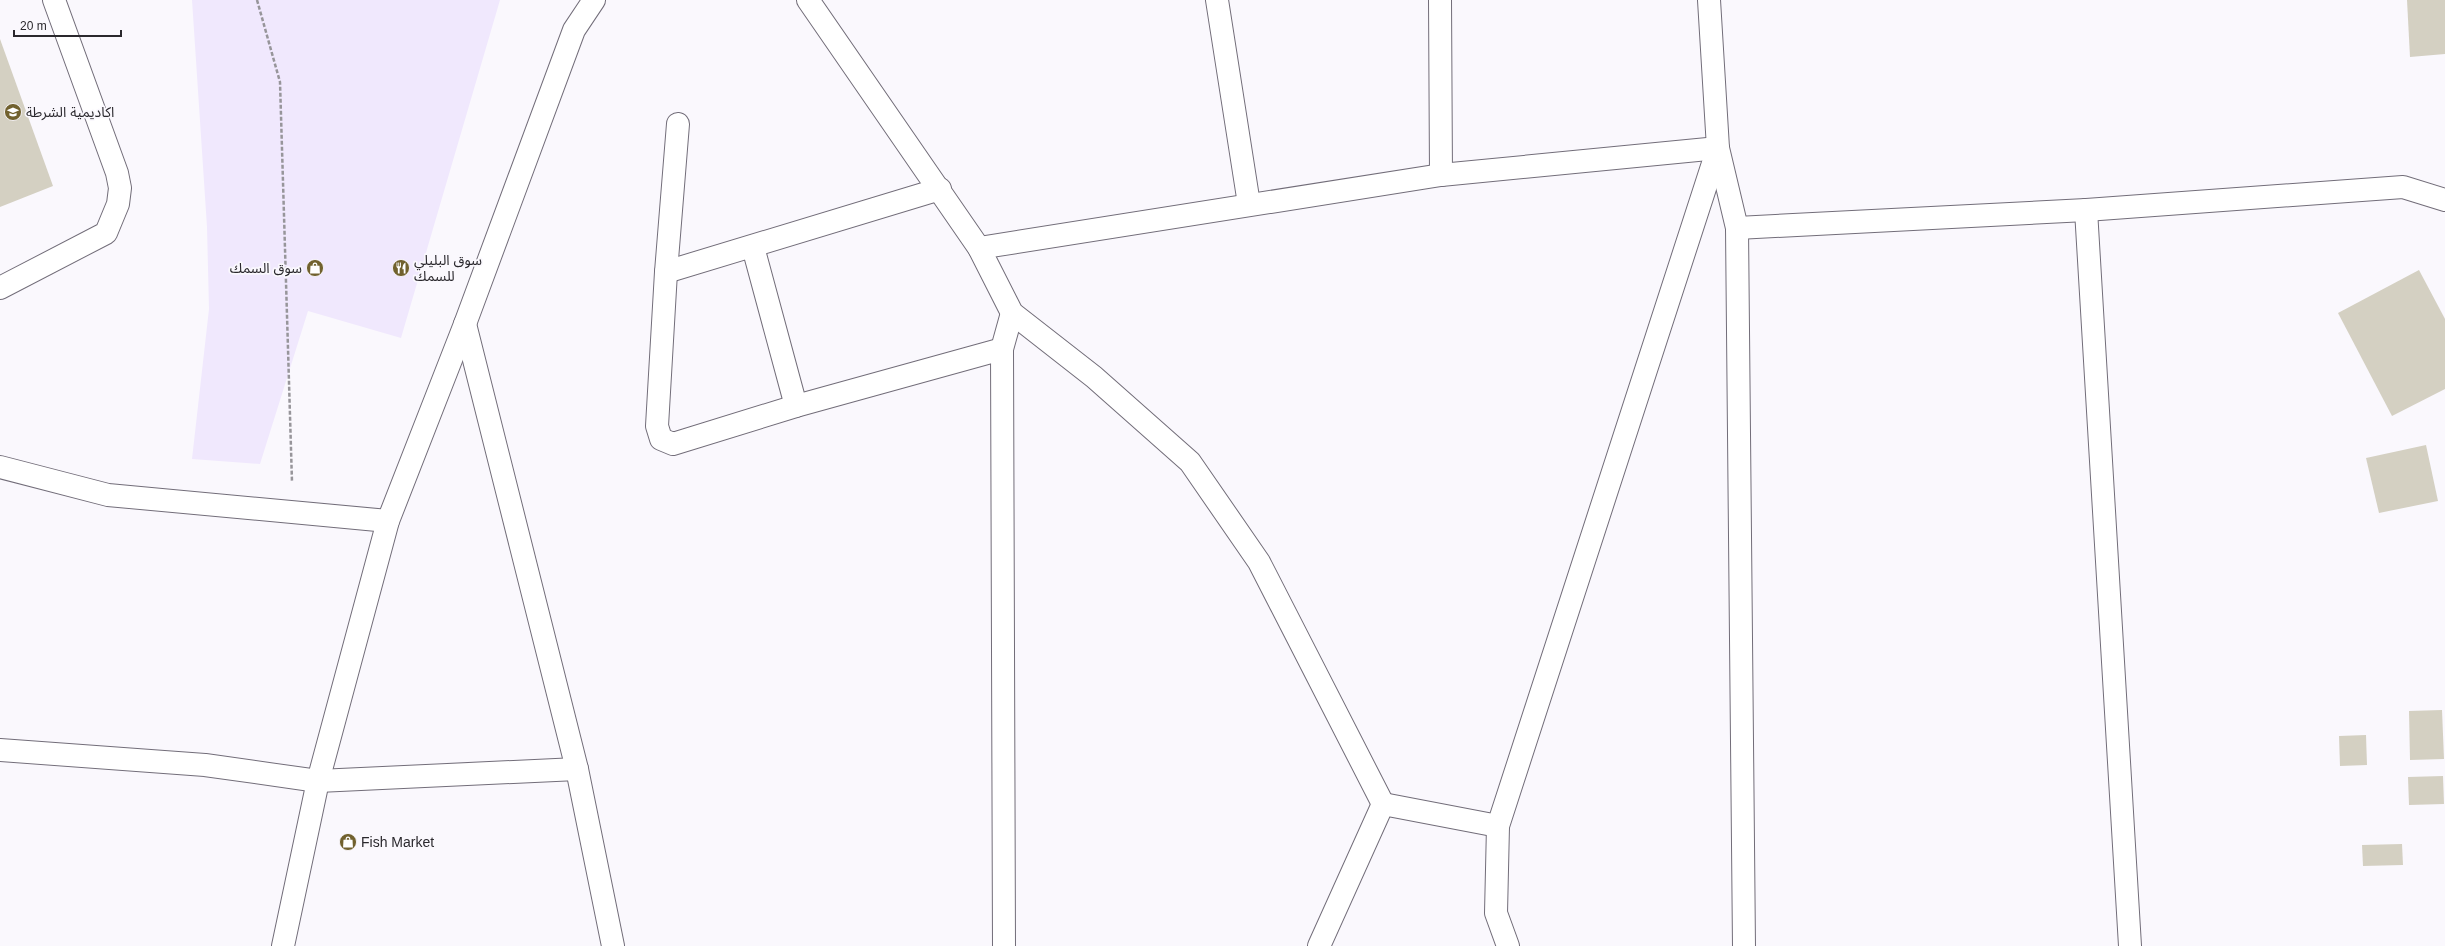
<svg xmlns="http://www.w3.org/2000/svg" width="2445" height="946" font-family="Helvetica,'Noto Sans Arabic',sans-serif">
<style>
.built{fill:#f0e8fd}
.building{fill:#d4d0c2}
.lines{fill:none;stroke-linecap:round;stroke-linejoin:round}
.street-casing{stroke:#726d79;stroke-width:24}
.path{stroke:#97959a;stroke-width:2.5;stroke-dasharray:4 2;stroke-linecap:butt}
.street{stroke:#fff;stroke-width:22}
.labels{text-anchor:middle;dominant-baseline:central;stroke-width:3.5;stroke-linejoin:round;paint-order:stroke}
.poi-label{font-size:14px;fill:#2a282d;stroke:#faf8fd;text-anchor:start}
</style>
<rect width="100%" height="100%" fill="#faf8fd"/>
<!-- built -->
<polygon class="built" points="192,0 500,0 401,338 308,311 260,464 192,459 209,309 207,227"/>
<!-- building -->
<g class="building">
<polygon points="2407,0 2445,0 2445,54 2410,57"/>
<polygon points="0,39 53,186 0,207"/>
<polygon points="2419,270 2445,319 2445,389 2392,416 2338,313"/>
<polygon points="2426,445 2438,501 2379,513 2366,458"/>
<polygon points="2442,710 2444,759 2410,760 2409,711"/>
<polygon points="2366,735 2367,765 2340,766 2339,736"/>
<polygon points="2443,776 2444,804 2409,805 2408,777"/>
<polygon points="2402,844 2403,865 2363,866 2362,845"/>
</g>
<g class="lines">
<!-- street casing -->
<g class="street-casing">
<g id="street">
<polyline points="808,0 979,248 1012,313 1094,377 1190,462 1259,562 1383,804"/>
<polyline points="1217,0 1249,204"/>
<polyline points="1440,0 1441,175"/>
<polyline points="678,124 666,272 657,426 661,439 673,444 796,406 1002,349"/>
<polyline points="2086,210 2130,946"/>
<polyline points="1737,228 2086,210 2403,187 2445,200"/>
<polyline points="753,247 796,406"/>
<polyline points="979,248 1441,175 1718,148 1737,228 1744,946"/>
<polyline points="666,272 940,189"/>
<polyline points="0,288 106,233 118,204 120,188 117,173 54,0"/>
<polyline points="465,324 577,769 613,946"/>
<polyline points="0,467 108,495 388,521"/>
<polyline points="0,750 205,765 318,781 577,769"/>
<polyline points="1383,804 1498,826"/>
<polyline points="283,946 318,781 388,521 465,324 574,30 594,0"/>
<polyline points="1004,946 1002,349 1012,313"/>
<polyline points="1319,946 1383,804"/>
<polyline points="1508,946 1496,913 1498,826 1718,148 1709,0"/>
</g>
</g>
<!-- path -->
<polyline class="path" points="257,0 280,82 292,482"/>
<!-- street -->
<use href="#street" class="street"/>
</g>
<!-- icons -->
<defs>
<g id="university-disc" transform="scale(0.9)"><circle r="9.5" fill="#71612e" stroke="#faf8fd"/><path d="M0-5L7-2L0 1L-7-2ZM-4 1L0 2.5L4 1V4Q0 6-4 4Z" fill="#fff"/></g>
<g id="shop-disc" transform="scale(0.9)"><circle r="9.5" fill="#71612e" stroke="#faf8fd"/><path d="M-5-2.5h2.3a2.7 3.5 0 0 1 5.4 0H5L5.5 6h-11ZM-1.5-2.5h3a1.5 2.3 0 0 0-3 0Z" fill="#fff"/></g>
<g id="restaurant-disc" transform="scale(0.9)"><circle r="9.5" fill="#71612e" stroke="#faf8fd"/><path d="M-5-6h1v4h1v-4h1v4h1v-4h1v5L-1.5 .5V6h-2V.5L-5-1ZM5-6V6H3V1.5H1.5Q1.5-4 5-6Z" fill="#fff"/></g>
</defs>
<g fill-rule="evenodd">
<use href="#university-disc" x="13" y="112"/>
<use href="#shop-disc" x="315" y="268"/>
<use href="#restaurant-disc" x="401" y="268"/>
<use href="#shop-disc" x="348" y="842"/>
</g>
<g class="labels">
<!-- poi labels -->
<g class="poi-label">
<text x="26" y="112">اكاديمية الشرطة</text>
<text x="414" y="260">سوق البليلي<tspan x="414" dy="16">للسمك</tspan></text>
<text x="302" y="268" text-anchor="end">سوق السمك</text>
<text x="361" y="842">Fish Market</text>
</g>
</g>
<!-- scale -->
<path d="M14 30v6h107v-6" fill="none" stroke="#2a282d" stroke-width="2"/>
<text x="20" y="30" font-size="12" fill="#2a282d" stroke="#faf8fd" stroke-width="3" paint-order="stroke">20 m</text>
</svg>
